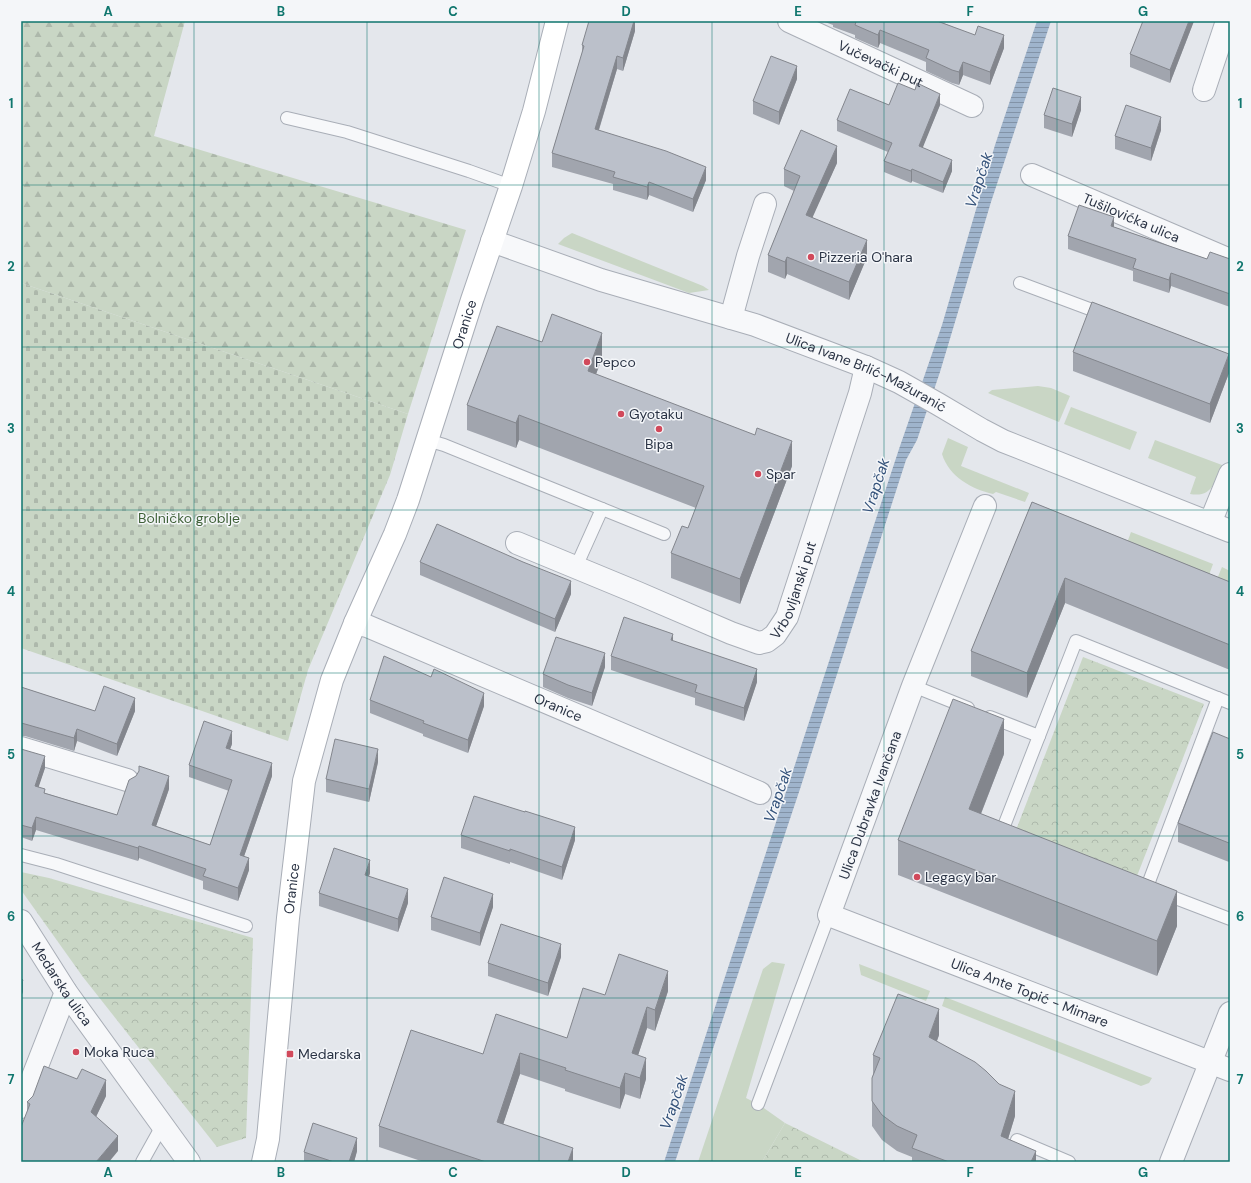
<svg xmlns="http://www.w3.org/2000/svg" width="1251" height="1183" font-family="'DM Sans',sans-serif">
<style>
.green{fill:#c9d6c5}
.forest{fill:url(#forest-firs)}
.cemetery{fill:url(#cemetery-stones)}
.park{fill:url(#park-crowns)}
.water{fill:url(#water-rules)}
.lines{fill:none;stroke-linecap:round;stroke-linejoin:round}
.service-casing{stroke:#a9aeb7;stroke-width:14}
.minor-casing{stroke:#a9aeb7;stroke-width:24}
.tertiary-casing{stroke:#a9aeb7;stroke-width:24}
.secondary-casing{stroke:#a9aeb7;stroke-width:24}
.service{stroke:#f7f8fa;stroke-width:12}
.minor{stroke:#f7f8fa;stroke-width:22}
.tertiary{stroke:#f7f8fa;stroke-width:22}
.secondary{stroke:#fff;stroke-width:22}
.wall{fill:#a1a5ae}
.shaded-wall{fill:#83868d}
.building{fill:#bbc0ca;stroke:#83868d}
.grid{fill:none;stroke:#0f766e;stroke-width:1;stroke-opacity:0.55}
.poi-dot{fill:#d1495b;stroke:#f4f6f9;stroke-width:1.5}
.labels{text-anchor:middle;dominant-baseline:central;stroke-width:3;stroke-linejoin:round;paint-order:stroke}
.street-label{font-size:14px;fill:#2b3445;stroke:#f4f6f9}
.poi-label{font-size:14px;fill:#2b3445;stroke:#f4f6f9;text-anchor:start}
.park-label{font-size:14px;fill:#3f6138;stroke:#f4f6f9}
.water-label{font-size:15px;font-style:italic;fill:#34527a;stroke:#f4f6f9}
.neatline{fill:none;stroke:#0f766e;stroke-width:1.5}
.grid-label{font-size:13px;text-anchor:middle;font-weight:bold;fill:#0f766e}
</style>
<defs>
<pattern id="forest-firs" width="22" height="20" patternUnits="userSpaceOnUse"><rect width="22" height="20" fill="#c9d6c5"/><path d="M5 1l3.5 6h-7zM16 11l3.5 6h-7z" fill="#adb8ab"/></pattern>
<pattern id="cemetery-stones" width="16" height="16" patternUnits="userSpaceOnUse"><rect width="16" height="16" fill="#c9d6c5"/><path d="M2 7V4a2 2 0 0 1 4 0v3zM10 15v-3a2 2 0 0 1 4 0v3z" fill="#adb8ab"/></pattern>
<pattern id="park-crowns" width="20" height="18" patternUnits="userSpaceOnUse"><rect width="20" height="18" fill="#c9d6c5"/><path d="M2 6a3 3 0 1 1 6 0M12 15a3 3 0 1 1 6 0" fill="none" stroke="#adb8ab"/></pattern>
<pattern id="water-rules" width="6" height="5" patternUnits="userSpaceOnUse"><rect width="6" height="5" fill="#9fb4cc"/><path d="M0 2.5h6" fill="none" stroke="#8293a7"/></pattern>
</defs>
<rect width="100%" height="100%" fill="#e4e7ec"/>
<!-- green -->
<g class="green">
<polygon points="572,233 703,286 709,290 689,293 558,244 564,238"/>
<polygon points="1038,386 1051,388 1070,396 1059,422 988,393 992,390"/>
<polygon points="1071,407 1137,432 1130,450 1064,424"/>
<path d="M948,438L968,447L961,466L1029,493L1025,502L996,492L993,494C972,489 949,477 942,454Z"/>
<path d="M1155,440L1222,465C1215,482 1212,498 1190,494L1196,477L1148,458Z"/>
<polygon points="1131,532 1213,564 1209,575 1127,543"/>
<polygon points="1222,567 1230,571 1230,584 1217,579"/>
<polygon points="772,962 785,964 746,1098 758,1104 785,1123 762,1162 698,1162 763,969"/>
<polygon points="859,964 930,991 926,1001 861,975"/>
<polygon points="945,997 1152,1078 1149,1083 1141,1086 942,1006"/>
</g>
<!-- forest -->
<polygon class="forest" points="21,21 185,21 154,136 466,230 408,414 21,283"/>
<!-- cemetery -->
<polygon class="cemetery" points="21,283 408,414 390,475 308,670 288,741 21,648"/>
<!-- park -->
<g class="park">
<polygon points="1083,657 1204,704 1137,876 1016,830"/>
<polygon points="21,872 49,878 253,938 246,1138 217,1147 83,977 21,890"/>
<polygon points="785,1123 864,1162 762,1162"/>
</g>
<!-- water -->
<polygon class="water" points="1037,21 1051,21 991,202 940,372 917,440 906,460 800,789 675,1162 664,1162 899,449 942,325 995,145"/>
<g class="lines">
<!-- service casing -->
<g class="service-casing">
<g id="service">
<polyline points="287,118 347,132 469,171 511,186"/>
<polyline points="1020,283 1103,314"/>
<polyline points="427,440 444,445 664,534"/>
<polyline points="576,567 602,509"/>
<polyline points="913,686 968,708"/>
<polyline points="990,717 1039,736"/>
<polyline points="1008,834 1002,831 1076,641 1230,703"/>
<polyline points="21,855 56,864 246,926"/>
<polyline points="1147,887 1218,698"/>
<polyline points="1162,893 1230,919"/>
<polyline points="758,1104 829,915"/>
<polyline points="1017,1140 1069,1162"/>
<polyline points="142,1162 162,1126"/>
</g>
</g>
<!-- minor casing -->
<g class="minor-casing">
<g id="minor">
<path id="s1" d="M789,21L972,106"/>
<polyline points="1204,90 1227,21"/>
<path id="s2" d="M1032,175L1230,260"/>
<polyline points="731,318 748,256 765,204"/>
<path id="s3" d="M985,506L913,686L829,915L1230,1070"/>
<polyline points="1210,523 1230,474"/>
<path id="s4" d="M517,543L638,593L731,633L759,643L767,641L775,635L787,617L860,393L866,367"/>
<path id="s5" d="M355,623L367,626L760,793"/>
<polyline points="21,748 127,780"/>
<polyline points="21,1107 66,992"/>
<polyline points="1171,1162 1230,1013"/>
</g>
</g>
<!-- tertiary casing -->
<g class="tertiary-casing">
<g id="tertiary">
<path id="s6" d="M492,241L601,280L755,325L866,367L899,382L938,404L982,430L1003,441L1230,531"/>
<path id="s7" d="M21,921L66,992L189,1162"/>
</g>
</g>
<!-- secondary casing -->
<g class="secondary-casing">
<g id="secondary">
<path id="s8" d="M263,1162L268,1139L288,918L304,781L332,680L355,623L395,534L408,500L472,300L511,186L534,111L557,21"/>
</g>
</g>
<!-- service -->
<use href="#service" class="service"/>
<!-- minor -->
<use href="#minor" class="minor"/>
<!-- tertiary -->
<use href="#tertiary" class="tertiary"/>
<!-- secondary -->
<use href="#secondary" class="secondary"/>
</g>
<!-- wall -->
<g class="wall">
<polygon points="635,21 635,31 623,71 617,69 599,130 706,180 693,212 649,195 647,200 613,190 613,184 552,167 552,153 582,54 582,45"/>
<polygon points="822,21 941,21 941,22 1004,48 990,85 963,75 959,85 952,83 926,71 926,62 880,43 878,48 855,38 855,35 833,27 833,25"/>
<polygon points="1194,21 1170,83 1130,67 1130,54"/>
<polygon points="797,79 779,125 753,114 753,101"/>
<polygon points="889,105 940,105 922,148 952,171 943,193 912,181 911,183 884,172 884,161 888,152 837,131 837,120"/>
<polygon points="1081,110 1072,137 1044,128 1044,115"/>
<polygon points="1161,130 1151,161 1115,149 1115,136"/>
<polygon points="837,163 812,217 867,257 849,300 787,274 785,279 768,272 768,255 794,191 784,186 784,169"/>
<polygon points="1114,227 1207,259 1230,259 1230,307 1171,286 1169,293 1133,281 1133,271 1068,249 1068,236"/>
<polygon points="542,342 602,358 596,374 792,466 740,604 671,578 671,553 688,528 696,508 519,440 516,448 467,430 467,405"/>
<polygon points="1073,352 1229,373 1210,423 1073,371"/>
<polygon points="1032,502 1230,582 1230,670 1065,603 1027,698 971,676 971,651"/>
<polygon points="420,562 571,594 555,632 420,575"/>
<polygon points="673,641 757,682 744,721 695,705 695,698 611,670 611,656"/>
<polygon points="605,667 592,706 568,698 543,687 543,674"/>
<polygon points="21,685 21,687 95,711 135,711 117,756 77,741 74,751 25,736 21,736"/>
<polygon points="370,700 484,706 468,753 423,736 423,734 370,713"/>
<polygon points="1230,739 1229,862 1178,842 1178,823"/>
<polygon points="232,744 230,749 272,776 244,856 249,870 238,901 203,889 203,881 139,858 138,861 36,830 32,841 21,837 21,749 45,768 38,787 45,793 117,815 169,789 156,826 210,845 229,791 189,777 189,765"/>
<polygon points="1004,754 981,814 1177,926 1157,976 898,875 898,840"/>
<polygon points="378,762 369,802 326,792 326,779"/>
<polygon points="461,835 575,840 562,880 510,862 510,864 461,848"/>
<polygon points="370,873 369,876 408,903 398,932 319,906 319,893"/>
<polygon points="493,907 480,946 431,930 431,917"/>
<polygon points="561,957 548,996 488,976 488,963"/>
<polygon points="668,991 655,1031 647,1028 638,1055 646,1079 640,1099 625,1094 620,1109 565,1091 565,1089 520,1074 503,1124 573,1162 424,1162 379,1147 379,1126 483,1054 567,1038 605,995"/>
<polygon points="939,1035 937,1041 1015,1116 1008,1139 1036,1162 912,1162 912,1157 897,1151 882,1140 872,1126 872,1078 873,1075 873,1055"/>
<polygon points="106,1096 96,1117 118,1151 27,1112 27,1102"/>
<polygon points="357,1151 354,1162 304,1162 304,1152"/>
</g>
<!-- shaded-wall -->
<g class="shaded-wall">
<polygon points="634,21 635,21 635,31 623,71 623,58"/>
<polygon points="1189,21 1194,21 1170,83 1170,70"/>
<polygon points="880,30 880,43 878,48 878,35"/>
<polygon points="1004,35 1004,48 990,85 990,72"/>
<polygon points="617,56 617,69 595,142 595,129"/>
<polygon points="963,62 963,75 959,85 959,72"/>
<polygon points="797,66 797,79 779,125 779,112"/>
<polygon points="940,94 940,105 919,157 919,146"/>
<polygon points="1081,97 1081,110 1072,137 1072,124"/>
<polygon points="1161,117 1161,130 1151,161 1151,148"/>
<polygon points="837,146 837,163 806,232 806,215"/>
<polygon points="952,160 952,171 943,193 943,182"/>
<polygon points="706,167 706,180 693,212 693,199"/>
<polygon points="912,169 912,181 911,183 911,171"/>
<polygon points="649,182 649,195 647,200 647,187"/>
<polygon points="1114,217 1114,230 1111,226"/>
<polygon points="867,240 867,257 849,300 849,282"/>
<polygon points="787,257 787,274 785,279 785,262"/>
<polygon points="1171,273 1171,286 1169,293 1169,280"/>
<polygon points="602,333 602,358 588,396 588,371"/>
<polygon points="1229,354 1229,373 1210,423 1210,404"/>
<polygon points="519,415 519,440 516,448 516,423"/>
<polygon points="792,441 792,466 740,604 740,579"/>
<polygon points="1065,578 1065,603 1027,698 1027,673"/>
<polygon points="571,581 571,594 555,632 555,619"/>
<polygon points="673,634 673,647 671,640"/>
<polygon points="605,653 605,667 592,706 592,693"/>
<polygon points="757,669 757,682 744,721 744,708"/>
<polygon points="484,693 484,706 468,753 468,740"/>
<polygon points="135,698 135,711 117,756 117,744"/>
<polygon points="1004,719 1004,754 969,844 969,809"/>
<polygon points="77,729 77,741 74,751 74,738"/>
<polygon points="232,731 232,744 226,760 226,748"/>
<polygon points="378,749 378,762 369,802 369,789"/>
<polygon points="45,756 45,768 35,798 35,786"/>
<polygon points="272,763 272,776 240,868 240,855"/>
<polygon points="169,776 169,789 152,838 152,825"/>
<polygon points="36,817 36,830 32,841 32,828"/>
<polygon points="575,827 575,840 562,880 562,867"/>
<polygon points="1230,841 1230,861 1229,862 1229,843"/>
<polygon points="139,846 139,858 138,861 138,848"/>
<polygon points="249,858 249,870 238,901 238,888"/>
<polygon points="370,860 370,873 365,888 365,875"/>
<polygon points="408,889 408,903 398,932 398,919"/>
<polygon points="1177,891 1177,926 1157,976 1157,941"/>
<polygon points="493,894 493,907 480,946 480,933"/>
<polygon points="561,944 561,957 548,996 548,983"/>
<polygon points="668,971 668,991 655,1031 655,1010"/>
<polygon points="23,980 23,992 21,997 21,984"/>
<polygon points="647,1007 647,1028 632,1074 632,1053"/>
<polygon points="939,1009 939,1035 929,1062 929,1037"/>
<polygon points="520,1053 520,1074 497,1143 497,1122"/>
<polygon points="646,1058 646,1079 640,1099 640,1078"/>
<polygon points="625,1073 625,1094 620,1109 620,1088"/>
<polygon points="106,1080 106,1096 91,1127 91,1112"/>
<polygon points="1015,1091 1015,1116 1001,1162 1001,1136"/>
<polygon points="118,1136 118,1151 109,1162 96,1162"/>
<polygon points="357,1138 357,1151 354,1162 349,1162"/>
<polygon points="573,1148 573,1162 568,1162"/>
<polygon points="1036,1151 1036,1162 1031,1162"/>
</g>
<!-- building -->
<g class="building">
<polygon points="589,21 634,21 623,58 617,56 595,129 666,151 706,167 693,199 649,182 647,187 613,177 615,172 552,153 584,46 582,45"/>
<polygon points="854,21 937,21 975,35 978,26 1004,35 990,72 963,62 959,72 952,70 926,58 929,50 880,30 878,35 855,25 856,22"/>
<polygon points="1143,21 1189,21 1170,70 1130,54"/>
<polygon points="771,56 797,66 779,112 753,101"/>
<polygon points="898,83 915,90 917,83 940,94 919,146 952,160 943,182 912,169 911,171 884,161 892,143 837,120 850,89 889,105"/>
<polygon points="1053,88 1081,97 1072,124 1044,115"/>
<polygon points="1126,105 1161,117 1151,148 1115,136"/>
<polygon points="801,130 837,146 806,215 867,240 849,282 787,257 785,262 768,255 800,176 784,169"/>
<polygon points="1079,205 1114,217 1111,226 1207,259 1210,252 1230,259 1230,294 1171,273 1169,280 1133,268 1136,259 1068,236"/>
<polygon points="1092,302 1229,354 1210,404 1073,352"/>
<polygon points="552,314 602,333 588,371 755,435 757,428 792,441 740,579 671,553 682,526 688,528 704,486 519,415 516,423 467,405 497,326 542,342"/>
<polygon points="1032,502 1230,582 1230,645 1065,578 1027,673 971,651"/>
<polygon points="437,524 523,562 571,581 555,619 420,562"/>
<polygon points="624,617 673,634 671,640 757,669 744,708 695,692 697,685 611,656"/>
<polygon points="556,637 605,653 592,693 568,685 543,674"/>
<polygon points="384,656 431,677 434,669 484,693 468,740 423,723 424,721 370,700"/>
<polygon points="104,686 135,698 117,744 77,729 74,738 25,724 21,723 21,687 95,711"/>
<polygon points="953,699 1004,719 969,809 1177,891 1157,941 898,840"/>
<polygon points="204,721 232,731 226,748 272,763 240,855 249,858 238,888 203,876 206,869 139,846 138,848 36,817 32,828 21,825 21,749 45,756 35,786 45,789 44,793 117,815 129,780 136,776 139,771 139,766 169,776 152,825 210,845 232,780 189,765"/>
<polygon points="1213,732 1230,739 1230,841 1229,843 1178,823"/>
<polygon points="335,739 378,749 369,789 326,779"/>
<polygon points="474,796 525,812 525,811 575,827 562,867 510,849 510,851 461,835"/>
<polygon points="334,848 370,860 365,875 408,889 398,919 319,893"/>
<polygon points="444,877 493,894 480,933 431,917"/>
<polygon points="501,924 561,944 548,983 488,963"/>
<polygon points="619,954 668,971 655,1010 647,1007 632,1053 646,1058 640,1078 625,1073 620,1088 565,1070 566,1068 520,1053 497,1122 573,1148 568,1162 486,1162 379,1126 411,1030 483,1054 496,1014 567,1038 583,988 605,995"/>
<polygon points="21,978 23,980 21,984"/>
<polygon points="898,994 939,1009 929,1037 975,1062 986,1071 999,1084 1015,1091 1001,1136 1036,1151 1031,1162 949,1162 912,1148 917,1135 897,1126 882,1115 872,1101 872,1078 880,1058 873,1055"/>
<polygon points="44,1066 77,1079 82,1069 106,1080 91,1112 118,1136 96,1162 21,1162 21,1127 30,1104 27,1102 33,1096"/>
<polygon points="313,1123 357,1138 349,1162 334,1162 304,1152"/>
</g>
<!-- grid -->
<path class="grid" d="M194,21V1162M367,21V1162M539,21V1162M712,21V1162M884,21V1162M1057,21V1162M21,185H1230M21,347H1230M21,510H1230M21,673H1230M21,836H1230M21,998H1230"/>
<!-- markers -->
<g class="poi-dot">
<circle cx="811" cy="257" r="4"/>
<circle cx="587" cy="362" r="4"/>
<circle cx="621" cy="414" r="4"/>
<circle cx="659" cy="429" r="4"/>
<circle cx="758" cy="474" r="4"/>
<circle cx="917" cy="877" r="4"/>
<circle cx="76" cy="1052" r="4"/>
<rect x="286" y="1050" width="8" height="8" rx="2"/>
</g>
<g class="labels">
<!-- street labels -->
<g class="street-label">
<text stroke="none"><textPath href="#s1" startOffset="101">Vučevački put</textPath></text>
<text stroke="none"><textPath href="#s2" startOffset="108">Tušilovićka ulica</textPath></text>
<text stroke="none"><textPath href="#s8" startOffset="868">Oranice</textPath></text>
<text stroke="none"><textPath href="#s6" startOffset="397">Ulica Ivane Brlić-Mažuranić</textPath></text>
<text stroke="none"><textPath href="#s4" startOffset="329">Vrbovljanski put</textPath></text>
<text stroke="none"><textPath href="#s5" startOffset="220">Oranice</textPath></text>
<text transform="translate(870 805) rotate(-70)">Ulica Dubravka Ivančana</text>
<text stroke="none"><textPath href="#s8" startOffset="275">Oranice</textPath></text>
<text stroke="none"><textPath href="#s7" startOffset="75">Medarska ulica</textPath></text>
<text stroke="none"><textPath href="#s3" startOffset="653">Ulica Ante Topić - Mimare</textPath></text>
</g>
<!-- poi labels -->
<g class="poi-label">
<text x="819" y="257">Pizzeria O'hara</text>
<text x="595" y="362">Pepco</text>
<text x="629" y="414">Gyotaku</text>
<text x="659" y="444" text-anchor="middle">Bipa</text>
<text x="766" y="474">Spar</text>
<text x="925" y="877">Legacy bar</text>
<text x="84" y="1052">Moka Ruca</text>
<text x="298" y="1054">Medarska</text>
</g>
<!-- park labels -->
<g class="park-label">
<text x="189" y="518">Bolničko groblje</text>
</g>
<!-- water labels -->
<g class="water-label">
<text transform="translate(979 180) rotate(-72)">Vrapčak</text>
<text transform="translate(876 486) rotate(-72)">Vrapčak</text>
<text transform="translate(778 795) rotate(-71)">Vrapčak</text>
<text transform="translate(674 1102) rotate(-71)">Vrapčak</text>
</g>
</g>
<!-- border -->
<rect width="1251" height="1183" fill="none" stroke="#f4f6f9" stroke-width="44"/>
<rect x="22" y="22" width="1207" height="1139" class="neatline"/>
<g class="grid-label">
<text x="108" y="16">A</text>
<text x="281" y="16">B</text>
<text x="453" y="16">C</text>
<text x="626" y="16">D</text>
<text x="798" y="16">E</text>
<text x="970" y="16">F</text>
<text x="1143" y="16">G</text>
<text x="11" y="108">1</text>
<text x="1240" y="108">1</text>
<text x="11" y="271">2</text>
<text x="1240" y="271">2</text>
<text x="11" y="433">3</text>
<text x="1240" y="433">3</text>
<text x="11" y="596">4</text>
<text x="1240" y="596">4</text>
<text x="11" y="759">5</text>
<text x="1240" y="759">5</text>
<text x="11" y="921">6</text>
<text x="1240" y="921">6</text>
<text x="11" y="1084">7</text>
<text x="1240" y="1084">7</text>
<text x="108" y="1177">A</text>
<text x="281" y="1177">B</text>
<text x="453" y="1177">C</text>
<text x="626" y="1177">D</text>
<text x="798" y="1177">E</text>
<text x="970" y="1177">F</text>
<text x="1143" y="1177">G</text>
</g>
</svg>
